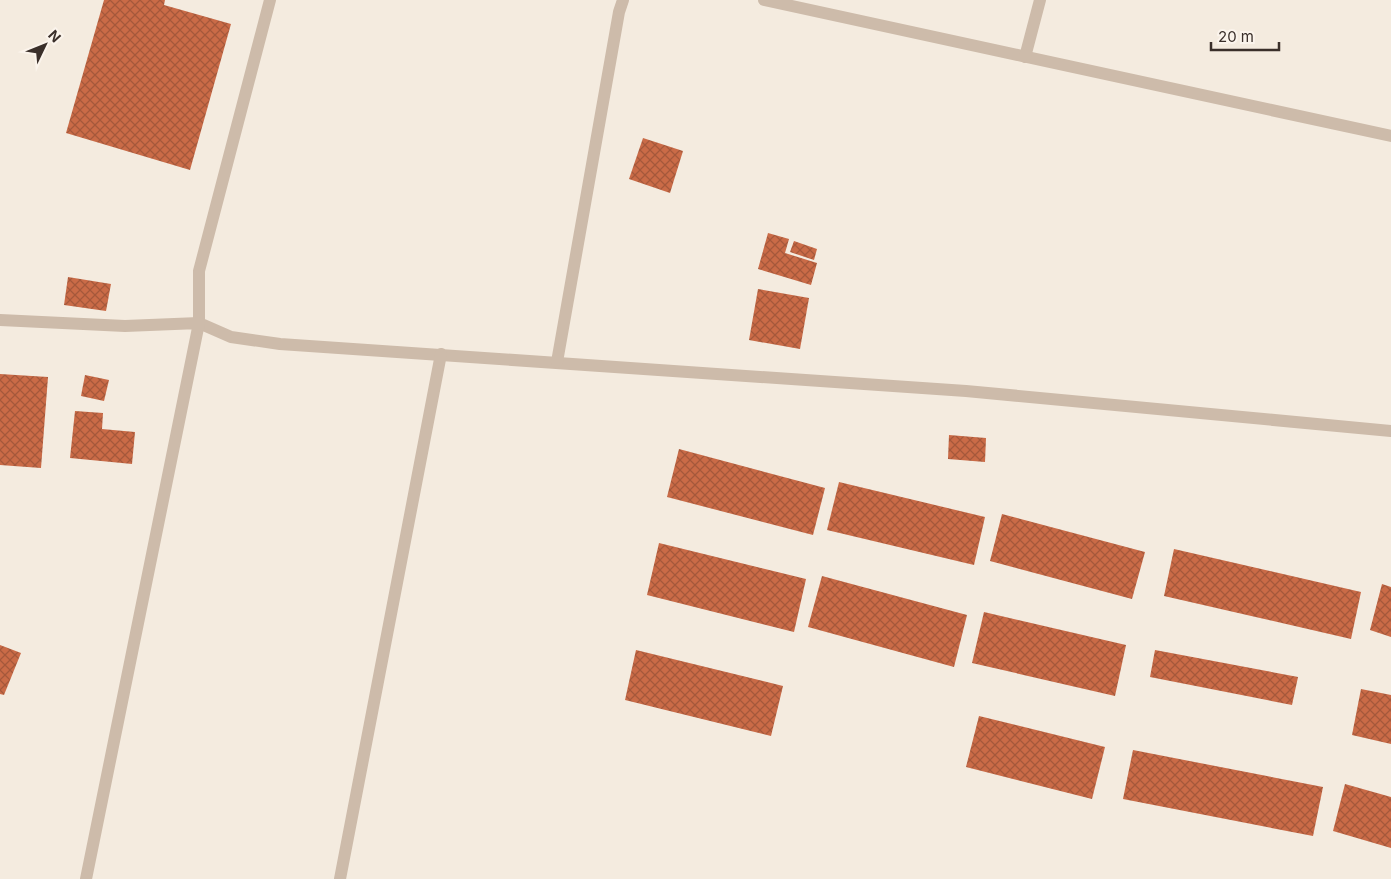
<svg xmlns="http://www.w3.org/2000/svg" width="1391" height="879" font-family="Inter,sans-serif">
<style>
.building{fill:url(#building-cross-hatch)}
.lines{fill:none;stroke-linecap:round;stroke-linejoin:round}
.street{stroke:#cdbbaa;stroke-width:12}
</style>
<defs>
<pattern id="building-cross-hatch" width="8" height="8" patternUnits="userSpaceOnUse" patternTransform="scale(1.25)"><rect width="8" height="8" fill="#ca6b47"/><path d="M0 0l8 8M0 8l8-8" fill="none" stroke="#a5583b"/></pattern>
</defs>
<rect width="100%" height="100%" fill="#f4ebdf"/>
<!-- building -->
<g class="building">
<polygon points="104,0 165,0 164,5 231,24 190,170 66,133"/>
<polygon points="643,138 683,151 670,193 629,179"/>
<polygon points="768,233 789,239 785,253 817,263 811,285 758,269"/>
<polygon points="794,241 817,249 814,260 790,252"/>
<polygon points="68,277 111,284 106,311 64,305"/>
<polygon points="758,289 809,298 800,349 749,340"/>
<polygon points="0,374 48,377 41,468 0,465"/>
<polygon points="85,375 109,380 104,401 81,396"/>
<polygon points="75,411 103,413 102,429 135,432 132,464 70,458"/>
<polygon points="949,435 986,438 985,462 948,459"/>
<polygon points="679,449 825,488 813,535 667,497"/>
<polygon points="839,482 985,517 974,565 827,530"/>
<polygon points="1002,514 1145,552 1132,599 990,561"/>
<polygon points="659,543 806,579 794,632 647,595"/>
<polygon points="1174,549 1361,592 1351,639 1164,596"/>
<polygon points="822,576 967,615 954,667 808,627"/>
<polygon points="1382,584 1391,587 1391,637 1370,630"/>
<polygon points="984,612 1126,645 1115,696 972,663"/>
<polygon points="0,645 21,653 4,695 0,694"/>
<polygon points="636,650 783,686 771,736 625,700"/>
<polygon points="1155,650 1298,677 1292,705 1150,677"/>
<polygon points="1361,689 1391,695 1391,744 1352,735"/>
<polygon points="979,716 1105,747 1092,799 966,767"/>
<polygon points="1133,750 1323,787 1313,836 1123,799"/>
<polygon points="1345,784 1391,797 1391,848 1333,831"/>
</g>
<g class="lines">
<!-- street -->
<g class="street">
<polyline points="270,0 199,271 199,323 231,337 280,344 966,391 1391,431"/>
<polyline points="764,0 1391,136"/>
<polyline points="1025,57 1040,0"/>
<polyline points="0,320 125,326 199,323 86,879"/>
<polyline points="557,362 619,12 623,0"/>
<polyline points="340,879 441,354"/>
</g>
</g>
<!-- north arrow -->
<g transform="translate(45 45) rotate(47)" stroke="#fbf4ec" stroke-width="4" paint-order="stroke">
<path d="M0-4L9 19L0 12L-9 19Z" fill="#3a2f2a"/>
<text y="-8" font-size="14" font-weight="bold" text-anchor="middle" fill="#3a2f2a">N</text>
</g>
<!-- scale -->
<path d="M1211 42v8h68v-8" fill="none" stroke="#3a2f2a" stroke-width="2.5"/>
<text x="1218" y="42" font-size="15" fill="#3a2f2a" stroke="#fbf4ec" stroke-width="4" paint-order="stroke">20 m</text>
</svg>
